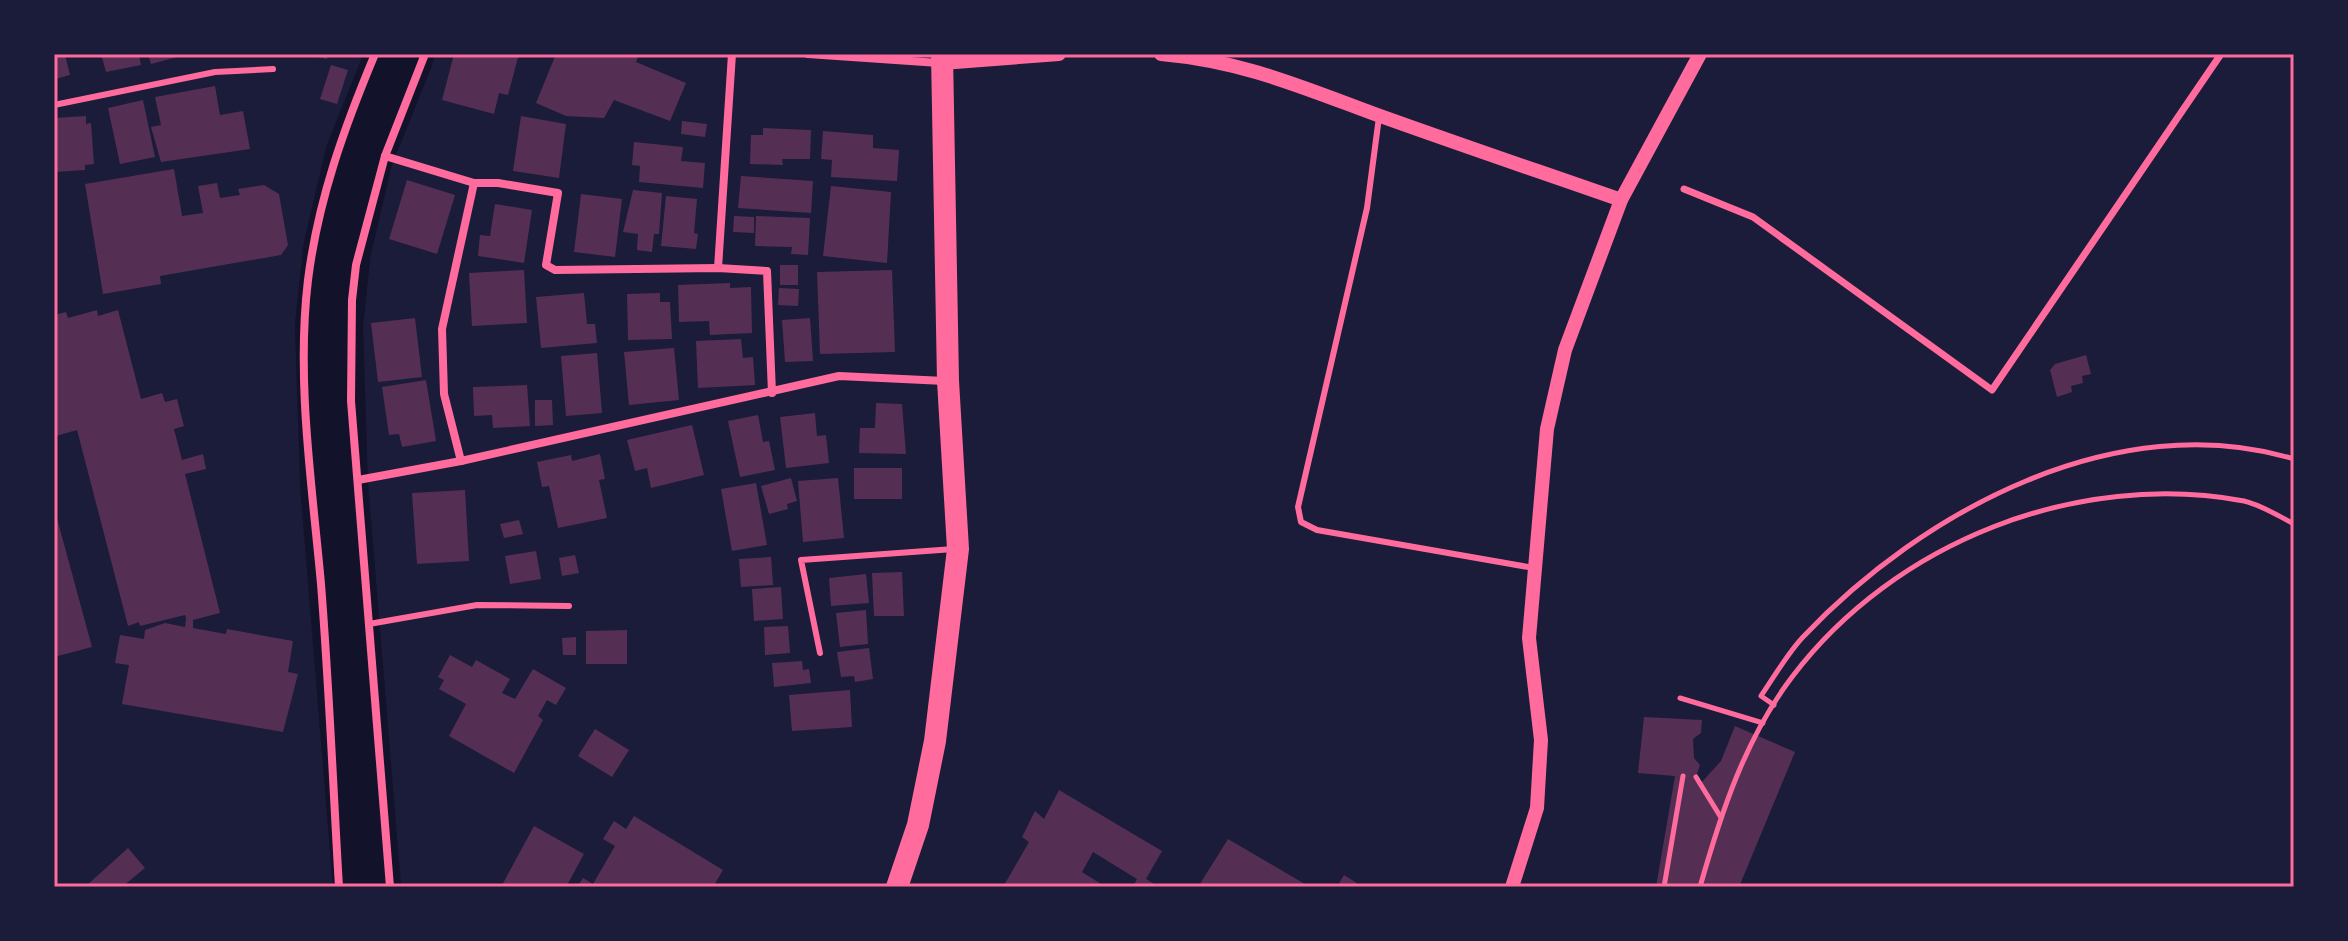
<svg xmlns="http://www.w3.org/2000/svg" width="2348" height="941" font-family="'Fira Sans Condensed',sans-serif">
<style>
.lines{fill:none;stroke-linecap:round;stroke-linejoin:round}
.river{stroke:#12122b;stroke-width:68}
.building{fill:#542f53}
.path{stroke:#ff6b9d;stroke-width:5}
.service{stroke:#ff6b9d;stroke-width:6}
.pedestrian{stroke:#ff6b9d;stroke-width:7}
.minor{stroke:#ff6b9d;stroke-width:8}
.tertiary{stroke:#ff6b9d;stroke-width:14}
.trunk{stroke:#ff6b9d;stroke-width:22}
.neatline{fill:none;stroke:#ff6b9d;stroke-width:3}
</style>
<rect width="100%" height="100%" fill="#1b1b3a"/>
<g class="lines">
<!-- river -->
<polyline class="river" points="367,887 334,484 329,325 337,250 359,156 400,54"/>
</g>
<!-- building -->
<g class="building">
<polygon points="54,54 65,54 70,75 55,79"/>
<polygon points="101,54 139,54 141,65 106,72"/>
<polygon points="148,54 185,54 185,55 151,64"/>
<polygon points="303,54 328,54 327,59"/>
<polygon points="454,54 519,54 508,95 499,93 494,114 442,100"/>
<polygon points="556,54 639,54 636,62 686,83 670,121 614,100 604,118 566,116 536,103"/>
<polygon points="331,65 348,70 337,104 320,99"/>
<polygon points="215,86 220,115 243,111 250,149 161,162 151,127 161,125 155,97"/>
<polygon points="143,100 155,157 120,164 108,108"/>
<polygon points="86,116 86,124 91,123 94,164 85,165 85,170 54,172 54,118"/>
<polygon points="521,116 566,124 559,178 513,171"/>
<polygon points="682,121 707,124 705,137 681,134"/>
<polygon points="763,128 811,130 810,159 782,159 783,165 750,164 751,135 763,135"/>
<polygon points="823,131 873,135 873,148 899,150 897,181 831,177 832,160 821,159"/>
<polygon points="634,142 683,147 681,161 705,163 703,188 639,182 640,166 632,165"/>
<polygon points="174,169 182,216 203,213 198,186 217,183 220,198 240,195 238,189 264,185 279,194 288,245 281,255 160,276 161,284 103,294 85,184"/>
<polygon points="741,176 813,181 811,213 738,208"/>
<polygon points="407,180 455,195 437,254 389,239"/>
<polygon points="831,186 891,192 887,263 823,256"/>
<polygon points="633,190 662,193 659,234 654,234 652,252 637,250 638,234 623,232"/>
<polygon points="581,194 622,199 615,257 574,252"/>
<polygon points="666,196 697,199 694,233 698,234 696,249 661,246"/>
<polygon points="495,204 532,210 524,263 478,256 480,235 490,236"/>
<polygon points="734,216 754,217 754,233 733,232"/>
<polygon points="756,216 810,218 808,255 791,254 792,247 755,246"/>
<rect x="780" y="265" width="18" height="20"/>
<polygon points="524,270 527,323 472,326 469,273"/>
<polygon points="892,270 895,352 820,354 817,272"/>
<polygon points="730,283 730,288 751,287 752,333 710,335 709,321 679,322 678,285"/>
<polygon points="779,288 799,289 798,306 778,305"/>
<polygon points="584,293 587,324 595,324 597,343 541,348 536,297"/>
<polygon points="660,293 660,302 670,302 672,339 628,340 627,294"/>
<polygon points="97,310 98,316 118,310 141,399 162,393 165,402 177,399 184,426 174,429 182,460 203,454 206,469 185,474 220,613 193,620 193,628 226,634 227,629 293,641 288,672 298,674 283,732 122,704 129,665 115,663 120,635 144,639 145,630 165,623 185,627 186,618 185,615 140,626 139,622 128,626 77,430 56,436 54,315 66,312 68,318"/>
<polygon points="415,318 422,377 378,382 371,323"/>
<polygon points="810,318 813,361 785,362 782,320"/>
<polygon points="741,339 743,358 753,357 755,385 698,388 696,341"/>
<polygon points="674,348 679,400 629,405 624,352"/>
<polygon points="597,353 602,413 566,416 561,356"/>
<polygon points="2086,355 2091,374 2082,376 2083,383 2071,386 2072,392 2057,397 2050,370 2055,364"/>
<polygon points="426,380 436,441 402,447 399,434 389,435 382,387"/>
<polygon points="527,385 530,426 493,428 492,415 474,416 473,387"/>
<polygon points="535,400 552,400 553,425 535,426"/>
<polygon points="876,403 902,404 906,454 859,453 860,428 875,428"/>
<polygon points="815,413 817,436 826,435 829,463 786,468 780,417"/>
<polygon points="758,415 763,442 769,441 775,470 740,477 728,421"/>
<polygon points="692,425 704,475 651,488 647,468 635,471 627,440"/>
<polygon points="600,454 605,479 599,480 607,518 558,528 549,486 542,487 537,462 571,455 572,461"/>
<rect x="854" y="468" width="48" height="31"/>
<polygon points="791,478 797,501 787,504 788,509 769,514 761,486"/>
<polygon points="838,478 844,538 803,542 798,481"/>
<polygon points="756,483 767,545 732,551 721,489"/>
<polygon points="465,490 469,561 417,564 412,493"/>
<polygon points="55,511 92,647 54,657 54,512"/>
<polygon points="519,520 523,534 504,538 500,524"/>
<polygon points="536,551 541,579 510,584 505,556"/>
<polygon points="575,555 579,573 562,576 559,558"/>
<polygon points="771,557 773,585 741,587 739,559"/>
<polygon points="902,572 904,616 874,616 872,573"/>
<polygon points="866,574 869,603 831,606 829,578"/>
<polygon points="781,587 783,619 754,621 752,589"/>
<polygon points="866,610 868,644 840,647 836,613"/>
<polygon points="788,626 790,653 765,655 764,627"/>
<polygon points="627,630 627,664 586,664 586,631"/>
<polygon points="576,637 576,655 563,655 562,638"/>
<polygon points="869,648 873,679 855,682 854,676 841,677 837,652"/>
<polygon points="450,655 472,667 476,660 510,679 502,693 515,699 533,669 566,688 556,705 547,700 538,716 543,720 514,773 449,736 466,704 439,689 444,680 438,677"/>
<polygon points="802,661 803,670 809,669 811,683 774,687 772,663"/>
<polygon points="850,690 852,727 792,731 789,695"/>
<polygon points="1644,717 1702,720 1701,733 1693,739 1694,758 1700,765 1696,777 1700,784 1721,761 1735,726 1795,752 1739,887 1656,887 1675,776 1638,773"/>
<polygon points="595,729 629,750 612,777 578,756"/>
<polygon points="1059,790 1162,851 1146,879 1159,887 1133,887 1137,879 1093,852 1082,872 1106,887 1003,887 1029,842 1022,837 1035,811 1044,819"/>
<polygon points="634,816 723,870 713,887 577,887 583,878 593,884 615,846 603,839 614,821 626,829"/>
<polygon points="534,826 584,854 566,887 501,887"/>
<polygon points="1228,839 1310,887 1198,887"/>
<polygon points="128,848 145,868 122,887 85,887"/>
<polygon points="1344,875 1363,887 1337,887"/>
</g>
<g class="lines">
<!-- path -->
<g class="path">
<polyline points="1680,698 1763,723"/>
<path d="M1774,705L1761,696C1774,677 1787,654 1803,637C1923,510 2117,406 2294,459"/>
<polyline points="1696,777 1720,816"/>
<polyline points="1664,887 1683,776"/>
<path d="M1700,887C1721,813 1745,739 1792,677C1894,542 2077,470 2244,501C2261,505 2279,516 2294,524"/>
</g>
<!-- service -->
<g class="service">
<polyline points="54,105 215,72 273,69"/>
<polyline points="1379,117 1367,208 1298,507 1301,522 1317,530 1534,568"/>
<polyline points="369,624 477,605 569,606"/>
<polyline points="820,653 801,560 954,549"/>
</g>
<!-- pedestrian -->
<polyline class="pedestrian" points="1684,189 1753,217 1992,390 2221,54"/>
<!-- minor -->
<g class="minor">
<polyline points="808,54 939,63"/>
<polyline points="385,156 474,183 498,183 558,193 546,265 555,270 718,268 767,271 772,393"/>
<polyline points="718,268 732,54"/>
<polyline points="461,461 444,394 442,329 474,183"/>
<polyline points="358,480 461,461 839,376 945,381"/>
<path d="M339,887C333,786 329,684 321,584C312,484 296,380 308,280C318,200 344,128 375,54"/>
<polyline points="390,887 351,401 352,300 356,265 385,156 425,54"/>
</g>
<!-- tertiary -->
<g class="tertiary">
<path d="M1161,54C1241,61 1299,86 1372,113C1455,143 1538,171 1621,200"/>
<polyline points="942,63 1059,54"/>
<polyline points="1512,887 1537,808 1541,740 1529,638 1547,429 1565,350 1621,200 1700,54"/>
</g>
<!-- trunk -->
<polyline class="trunk" points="897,887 918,825 935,741 958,549 948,381 942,54"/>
</g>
<!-- border -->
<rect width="2348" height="941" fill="none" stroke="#1b1b3a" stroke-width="112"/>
<rect x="56" y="56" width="2236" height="829" class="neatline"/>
</svg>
